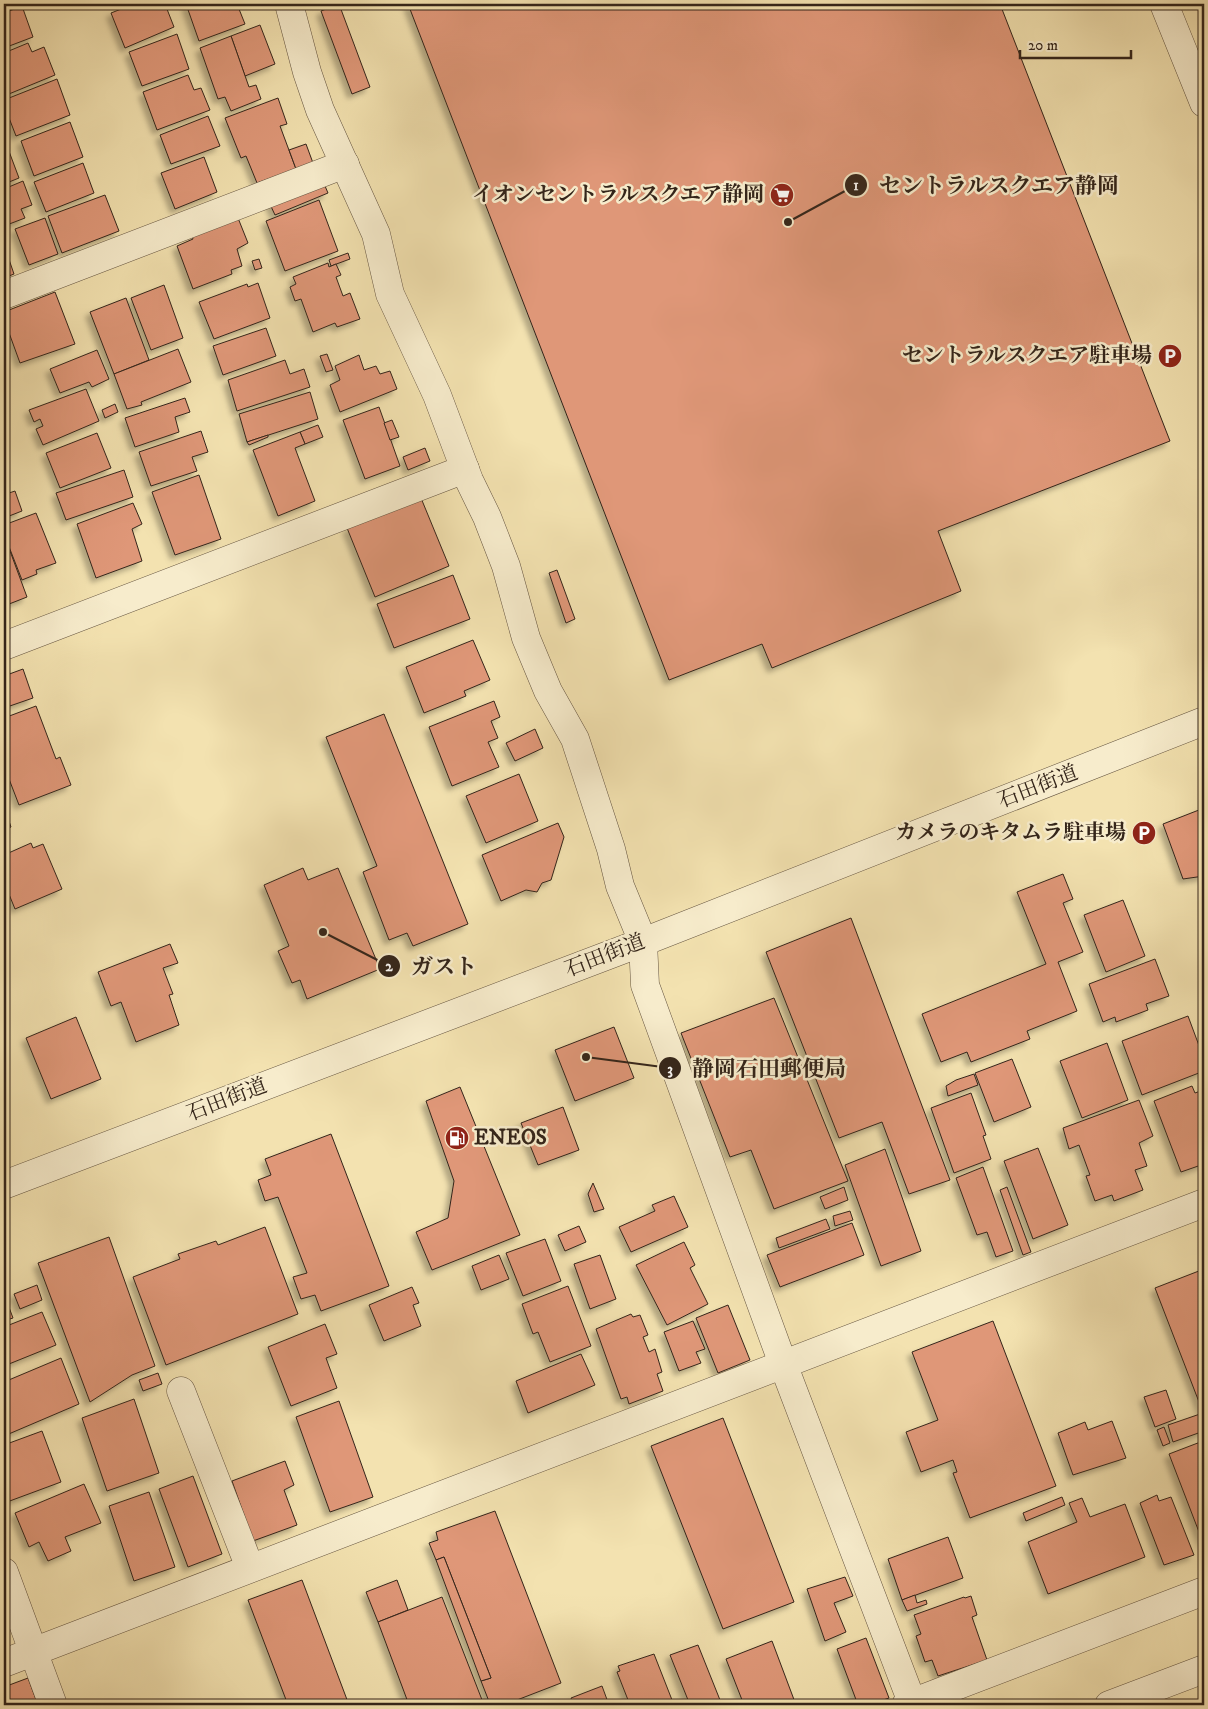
<svg xmlns="http://www.w3.org/2000/svg" width="1208" height="1709" font-family="'IM FELL DW Pica','Noto Serif JP',serif">
<style>
.building{fill:#df9778;stroke:#34251a;filter:url(#shadow)}
.lines{fill:none;stroke-linecap:round;stroke-linejoin:round}
.minor-casing{stroke:#645440;stroke-width:29}
.minor{stroke:#f7eccc;stroke-width:28}
.labels{text-anchor:middle;dominant-baseline:central;stroke-width:5;stroke-linejoin:round;paint-order:stroke}
.poi-label{font-size:21px;font-weight:bold;fill:#34251a;stroke:#f7eccc;text-anchor:end}
.street-label{font-size:21px;fill:#34251a;stroke:#f7eccc}
.leader{fill:none;stroke:#34251a;stroke-width:2}
.callout-dot{fill:#34251a;stroke:#f7eccc;stroke-width:2}
.mark-label{font-size:15px;text-anchor:middle;font-weight:bold;fill:#fff}
.callout-label{font-size:22px;text-anchor:middle;font-weight:bold;fill:#34251a;stroke:#f7eccc;stroke-width:5;stroke-linejoin:round;paint-order:stroke}
</style>
<defs>
<filter id="shadow"><feDropShadow dx="-4.5" dy="4.5" stdDeviation="2.5" flood-color="#0004"/></filter>
</defs>
<rect width="100%" height="100%" fill="#f3e2b0"/>
<filter id="stains"><feTurbulence type="fractalNoise" baseFrequency=".004" numOctaves="4"/><feColorMatrix values="0 0 0 0 .2 0 0 0 0 .09 0 0 0 0 .02 0 0 0 .5 -.17"/></filter>
<radialGradient id="worn" r=".72"><stop offset=".6" stop-color="#630" stop-opacity="0"/><stop offset="1" stop-color="#630" stop-opacity=".3"/></radialGradient>
<!-- building -->
<g class="building">
<polygon points="134,4 165,4 174,27 125,48 111,13"/>
<polygon points="186,4 237,4 245,24 199,41"/>
<polygon points="339,4 370,87 352,94 321,11"/>
<polygon points="408,4 1000,4 1170,441 938,531 961,591 772,668 762,644 669,680"/>
<polygon points="22,6 33,37 4,48 4,13"/>
<polygon points="260,25 275,64 245,76 231,36"/>
<polygon points="177,34 189,69 142,86 129,52"/>
<polygon points="231,36 249,87 256,85 261,99 231,111 225,97 218,99 200,48"/>
<polygon points="28,43 32,52 44,47 55,75 4,96 4,53"/>
<polygon points="188,75 194,90 201,88 210,110 157,130 143,92"/>
<polygon points="57,79 70,115 16,136 4,105 4,100"/>
<polygon points="278,98 287,124 280,126 296,169 257,183 246,156 241,158 225,118"/>
<polygon points="208,116 220,146 171,164 160,135"/>
<polygon points="70,122 83,157 34,176 21,141"/>
<polygon points="4,138 19,178 4,184"/>
<polygon points="306,144 313,163 296,169 289,150"/>
<polygon points="204,157 217,192 175,209 161,173"/>
<polygon points="83,163 94,193 46,212 34,182"/>
<polygon points="322,179 328,193 275,215 268,200"/>
<polygon points="23,181 32,205 21,209 25,218 4,226 4,189"/>
<polygon points="105,195 119,231 62,253 48,216"/>
<polygon points="319,200 338,251 285,271 266,221"/>
<polygon points="45,218 58,254 29,265 15,229"/>
<polygon points="238,218 248,243 237,249 242,266 231,270 232,274 193,289 177,246 193,239 192,236"/>
<polygon points="4,245 14,274 4,278"/>
<polygon points="348,253 350,259 331,266 329,260"/>
<polygon points="259,259 262,268 255,270 252,261"/>
<polygon points="328,263 329,267 336,264 341,275 336,277 343,296 350,293 360,319 337,327 335,323 313,332 301,299 295,301 290,287 296,284 293,277"/>
<polygon points="258,283 270,318 214,339 199,302 247,284 248,287"/>
<polygon points="164,285 183,338 151,350 131,298"/>
<polygon points="55,292 75,344 20,363 4,319 4,312"/>
<polygon points="126,298 149,360 114,374 90,312"/>
<polygon points="266,328 276,356 223,375 213,346"/>
<polygon points="178,349 191,382 141,402 142,405 127,409 114,374"/>
<polygon points="97,350 109,379 92,387 89,382 60,393 50,369"/>
<polygon points="327,354 333,370 326,372 320,356"/>
<polygon points="359,355 364,370 376,366 380,374 390,371 397,389 340,412 330,385 340,380 335,366"/>
<polygon points="285,360 290,374 304,369 310,387 237,411 228,380"/>
<polygon points="86,389 99,421 43,445 36,429 43,426 40,419 34,422 29,410"/>
<polygon points="310,392 318,419 247,442 239,414"/>
<polygon points="185,398 190,412 175,417 179,432 135,447 125,418"/>
<polygon points="115,404 118,412 105,418 102,410"/>
<polygon points="379,407 400,466 365,479 343,420"/>
<polygon points="392,420 399,437 390,440 384,423"/>
<polygon points="318,425 323,437 305,444 300,432"/>
<polygon points="201,431 208,452 192,457 197,471 151,486 139,452"/>
<polygon points="300,432 305,444 295,448 315,501 278,516 253,450"/>
<polygon points="97,433 111,468 60,488 46,453"/>
<polygon points="268,435 268,437 249,445 247,442"/>
<polygon points="425,448 430,461 408,470 403,457"/>
<polygon points="124,470 133,497 66,520 56,493"/>
<polygon points="199,475 221,539 175,555 152,492"/>
<polygon points="5,485 9,493 15,491 22,511 4,518"/>
<polygon points="421,498 449,566 375,597 347,528"/>
<polygon points="133,503 142,524 132,529 142,561 96,578 77,524"/>
<polygon points="36,513 56,563 36,570 37,574 22,580 4,534 4,525"/>
<polygon points="10,551 27,597 4,606 4,553"/>
<polygon points="557,570 575,619 566,623 549,573"/>
<polygon points="453,575 470,619 394,648 377,604"/>
<polygon points="473,640 490,680 464,691 466,696 424,713 406,667"/>
<polygon points="23,669 33,698 4,708 4,676"/>
<polygon points="494,701 500,717 491,721 498,738 488,742 499,767 452,786 429,727"/>
<polygon points="36,706 56,759 60,757 71,785 19,805 4,766 4,718"/>
<polygon points="384,714 468,924 413,946 407,933 389,940 363,872 377,866 326,737"/>
<polygon points="535,729 543,748 515,761 506,743"/>
<polygon points="519,774 538,821 486,843 466,796"/>
<polygon points="4,806 11,827 4,830"/>
<polygon points="1204,808 1204,876 1183,879 1163,824"/>
<polygon points="558,823 564,837 551,880 542,883 537,892 526,890 501,901 482,855"/>
<polygon points="31,843 33,848 43,844 62,889 15,909 4,882 4,855"/>
<polygon points="303,868 308,880 338,868 380,969 307,999 300,980 292,983 278,951 289,946 264,885"/>
<polygon points="1063,874 1073,899 1063,903 1083,952 1058,962 1077,1011 1027,1031 1030,1039 971,1062 967,1052 941,1062 922,1014 1046,964 1017,892"/>
<polygon points="1123,900 1145,956 1106,972 1084,915"/>
<polygon points="851,918 950,1180 909,1194 882,1122 839,1138 766,952"/>
<polygon points="170,944 178,963 163,968 173,994 169,995 179,1025 136,1042 121,1002 111,1006 98,972"/>
<polygon points="1155,959 1169,996 1146,1004 1148,1010 1116,1022 1115,1017 1103,1022 1089,984"/>
<polygon points="774,998 848,1181 774,1209 751,1150 730,1157 681,1033"/>
<polygon points="1188,1016 1204,1059 1204,1071 1142,1095 1122,1041"/>
<polygon points="76,1017 101,1079 51,1099 26,1038"/>
<polygon points="614,1027 634,1078 575,1101 555,1050"/>
<polygon points="1107,1043 1128,1100 1082,1118 1060,1061"/>
<polygon points="1012,1059 1031,1107 994,1122 975,1073"/>
<polygon points="974,1074 978,1085 948,1096 946,1086 956,1080"/>
<polygon points="1192,1086 1195,1093 1203,1090 1204,1094 1204,1164 1181,1172 1154,1101"/>
<polygon points="460,1087 520,1235 432,1270 416,1232 448,1218 454,1181 426,1101"/>
<polygon points="971,1093 986,1135 983,1136 991,1159 954,1173 931,1108"/>
<polygon points="1139,1100 1153,1136 1139,1143 1147,1166 1135,1170 1143,1190 1114,1201 1112,1195 1095,1201 1086,1176 1090,1175 1079,1145 1069,1149 1063,1128"/>
<polygon points="563,1107 579,1150 538,1165 521,1123"/>
<polygon points="331,1134 389,1286 321,1311 315,1295 301,1299 293,1277 307,1273 278,1197 265,1201 258,1180 271,1175 265,1159"/>
<polygon points="1038,1148 1068,1225 1033,1239 1004,1161"/>
<polygon points="885,1149 921,1251 881,1266 845,1165"/>
<polygon points="983,1167 1013,1251 996,1257 987,1232 977,1235 956,1178"/>
<polygon points="593,1183 604,1209 594,1212 588,1194"/>
<polygon points="844,1187 848,1200 825,1209 820,1197"/>
<polygon points="1007,1187 1031,1252 1023,1255 1000,1190"/>
<polygon points="674,1196 688,1227 631,1252 619,1227 655,1211 652,1205"/>
<polygon points="850,1211 853,1220 835,1226 833,1216"/>
<polygon points="826,1219 830,1229 779,1248 776,1238"/>
<polygon points="852,1223 864,1255 780,1287 767,1255"/>
<polygon points="579,1226 586,1242 565,1251 558,1235"/>
<polygon points="265,1227 298,1314 166,1365 133,1277 180,1259 178,1254 216,1241 218,1245"/>
<polygon points="109,1237 155,1366 132,1375 90,1402 38,1263"/>
<polygon points="545,1239 561,1281 523,1296 506,1253"/>
<polygon points="684,1242 695,1265 690,1268 708,1304 667,1325 636,1265"/>
<polygon points="499,1255 509,1279 481,1290 472,1266"/>
<polygon points="600,1255 616,1299 590,1309 574,1264"/>
<polygon points="1204,1269 1204,1415 1155,1288"/>
<polygon points="37,1285 42,1300 20,1309 14,1294"/>
<polygon points="568,1286 591,1346 550,1362 538,1332 533,1334 522,1304"/>
<polygon points="412,1287 419,1303 413,1305 421,1326 384,1341 369,1305"/>
<polygon points="4,1294 13,1318 4,1321"/>
<polygon points="728,1305 750,1360 718,1373 696,1318"/>
<polygon points="42,1312 56,1345 4,1366 4,1327"/>
<polygon points="631,1314 633,1317 640,1315 648,1335 643,1337 649,1352 655,1349 662,1372 657,1374 663,1391 629,1404 627,1397 621,1399 596,1329"/>
<polygon points="693,1321 705,1349 696,1352 701,1363 679,1371 664,1332"/>
<polygon points="993,1321 1056,1486 970,1518 953,1473 957,1472 953,1460 921,1472 906,1432 938,1420 912,1352"/>
<polygon points="325,1324 337,1354 326,1358 337,1388 291,1406 268,1347"/>
<polygon points="581,1354 595,1385 528,1413 516,1381"/>
<polygon points="61,1358 79,1404 4,1436 4,1382"/>
<polygon points="158,1373 162,1384 143,1391 139,1380"/>
<polygon points="1166,1390 1176,1419 1155,1427 1144,1397"/>
<polygon points="134,1399 159,1473 107,1491 82,1418"/>
<polygon points="339,1401 373,1497 330,1512 296,1417"/>
<polygon points="1200,1414 1204,1425 1204,1431 1173,1442 1168,1425"/>
<polygon points="723,1418 794,1602 723,1629 651,1446"/>
<polygon points="1112,1421 1126,1458 1073,1475 1058,1433 1085,1422 1088,1430"/>
<polygon points="1164,1427 1170,1443 1163,1446 1157,1430"/>
<polygon points="42,1431 61,1482 7,1502 4,1494 4,1445"/>
<polygon points="1203,1441 1204,1444 1204,1545 1169,1454"/>
<polygon points="285,1461 294,1485 284,1490 297,1525 253,1541 232,1481"/>
<polygon points="193,1476 222,1554 188,1567 159,1489"/>
<polygon points="84,1484 101,1523 65,1537 71,1551 48,1561 39,1542 29,1547 15,1513"/>
<polygon points="149,1492 175,1567 134,1581 109,1506"/>
<polygon points="1157,1495 1159,1501 1171,1497 1194,1555 1164,1565 1140,1503"/>
<polygon points="1062,1497 1065,1505 1026,1521 1023,1513"/>
<polygon points="1082,1498 1090,1517 1125,1504 1145,1557 1048,1594 1028,1542 1077,1522 1069,1503"/>
<polygon points="495,1511 561,1683 504,1705 501,1705 499,1700 490,1704 481,1681 491,1678 444,1557 436,1560 429,1543 438,1540 436,1532"/>
<polygon points="948,1537 963,1578 902,1600 888,1559"/>
<polygon points="444,1557 491,1678 481,1681 436,1560"/>
<polygon points="845,1577 853,1596 834,1603 846,1632 825,1641 807,1589"/>
<polygon points="302,1580 349,1705 288,1705 248,1600"/>
<polygon points="397,1580 408,1610 378,1622 366,1592"/>
<polygon points="915,1595 917,1603 926,1600 927,1604 907,1611 902,1600"/>
<polygon points="971,1596 977,1615 972,1617 987,1660 938,1676 932,1660 925,1662 916,1636 921,1634 914,1615 964,1597 965,1598"/>
<polygon points="442,1597 484,1705 409,1705 378,1622"/>
<polygon points="866,1638 889,1698 869,1705 858,1705 837,1649"/>
<polygon points="772,1641 796,1705 744,1705 726,1659"/>
<polygon points="698,1645 722,1705 690,1705 670,1655"/>
<polygon points="654,1654 674,1705 630,1705 617,1672 620,1671 618,1666"/>
<polygon points="28,1678 38,1705 4,1705 4,1687"/>
<polygon points="602,1686 609,1705 574,1705 571,1698"/>
</g>
<g class="lines">
<!-- minor casing -->
<g class="minor-casing">
<g id="minor">
<polyline points="289,4 307,72 320,110 376,234 390,294 437,395 469,480 487,517 506,566 526,638 548,691 575,739 611,849 620,886 643,942 645,985 783,1364 913,1705"/>
<polyline points="1164,4 1204,103"/>
<polyline points="4,295 345,164"/>
<polyline points="4,646 465,469"/>
<polyline points="4,1185 643,942 1204,721"/>
<polyline points="181,1391 250,1568"/>
<polyline points="4,1572 53,1705"/>
<polyline points="4,1663 1204,1203"/>
<polyline points="906,1705 1204,1591"/>
<polyline points="1109,1705 1204,1669"/>
</g>
</g>
<!-- minor -->
<use href="#minor" class="minor"/>
</g>
<!-- icons -->
<defs>
<g id="supermarket-disc" transform="scale(1.25)"><circle r="9.5" fill="#8f2418" stroke="#f7eccc"/><path d="M-6-5.5h2.5l.6 2H6L4.5 2H-2.5L-4.4-4H-6ZM-1.5 3.2a1.3 1.3 0 1 0 .1 0ZM3 3.2a1.3 1.3 0 1 0 .1 0Z" fill="#fff"/></g>
<g id="parking-disc" transform="scale(1.25)"><circle r="9.5" fill="#8f2418" stroke="#f7eccc"/><path d="M-3.5-5.5H1a3.5 3.5 0 0 1 0 7H-1V5.5H-3.5ZM-1-3.4V-.6H.8a1.4 1.4 0 0 0 0-2.8Z" fill="#fff"/></g>
<g id="fuel-disc" transform="scale(1.25)"><circle r="9.5" fill="#8f2418" stroke="#f7eccc"/><path d="M-5.5-6h7V0h2V4h1.3V-2.5L3-4.5l.8-.8L6-3V5H2.5V1h-1V6h-7ZM-4.2-4.7v3.2H.2V-4.7Z" fill="#fff"/></g>
</defs>
<g fill-rule="evenodd">
<use href="#supermarket-disc" x="782" y="195"/>
<use href="#parking-disc" x="1170" y="356"/>
<use href="#parking-disc" x="1144" y="833"/>
<use href="#fuel-disc" x="457" y="1138"/>
</g>
<g class="labels">
<!-- poi labels -->
<g class="poi-label">
<text x="764" y="195">イオンセントラルスクエア静岡</text>
<text x="1152" y="356">セントラルスクエア駐車場</text>
<text x="1126" y="833">カメラのキタムラ駐車場</text>
<text x="474" y="1138" text-anchor="start">ENEOS</text>
</g>
<!-- street labels -->
<g class="street-label">
<text transform="translate(1038 787) rotate(-21)">石田街道</text>
<text transform="translate(605 956) rotate(-21)">石田街道</text>
<text transform="translate(227 1100) rotate(-21)">石田街道</text>
</g>
</g>
<!-- callouts -->
<path class="leader" d="M788 222L856 185M323 932L389 966M586 1057L670 1068"/>
<g class="callout-dot">
<circle cx="788" cy="222" r="5"/>
<circle cx="323" cy="932" r="5"/>
<circle cx="586" cy="1057" r="5"/>
<circle cx="856" cy="185" r="12"/>
<circle cx="389" cy="966" r="12"/>
<circle cx="670" cy="1068" r="12"/>
</g>
<g class="mark-label">
<text x="856" y="190">1</text>
<text x="389" y="971">2</text>
<text x="670" y="1074">3</text>
</g>
<g class="callout-label">
<text x="999" y="193">セントラルスクエア静岡</text>
<text x="444" y="974">ガスト</text>
<text x="769" y="1076">静岡石田郵便局</text>
</g>
<!-- margin -->
<rect width="1208" height="1709" fill="none" stroke="#f3e2b0" stroke-width="20"/>
<rect x="5" y="5" width="1198" height="1699" fill="none" stroke="#34251a" stroke-width="2.5"/>
<rect x="10" y="10" width="1188" height="1689" fill="none" stroke="#34251a"/>
<!-- scale -->
<path d="M1020 50v8h111v-8" fill="none" stroke="#34251a" stroke-width="2.5"/>
<text x="1028" y="50" font-size="15" fill="#34251a" stroke="#f7eccc" stroke-width="4" paint-order="stroke">20 m</text>
<rect width="100%" height="100%" filter="url(#stains)"/>
<rect width="100%" height="100%" fill="url(#worn)"/>
</svg>
